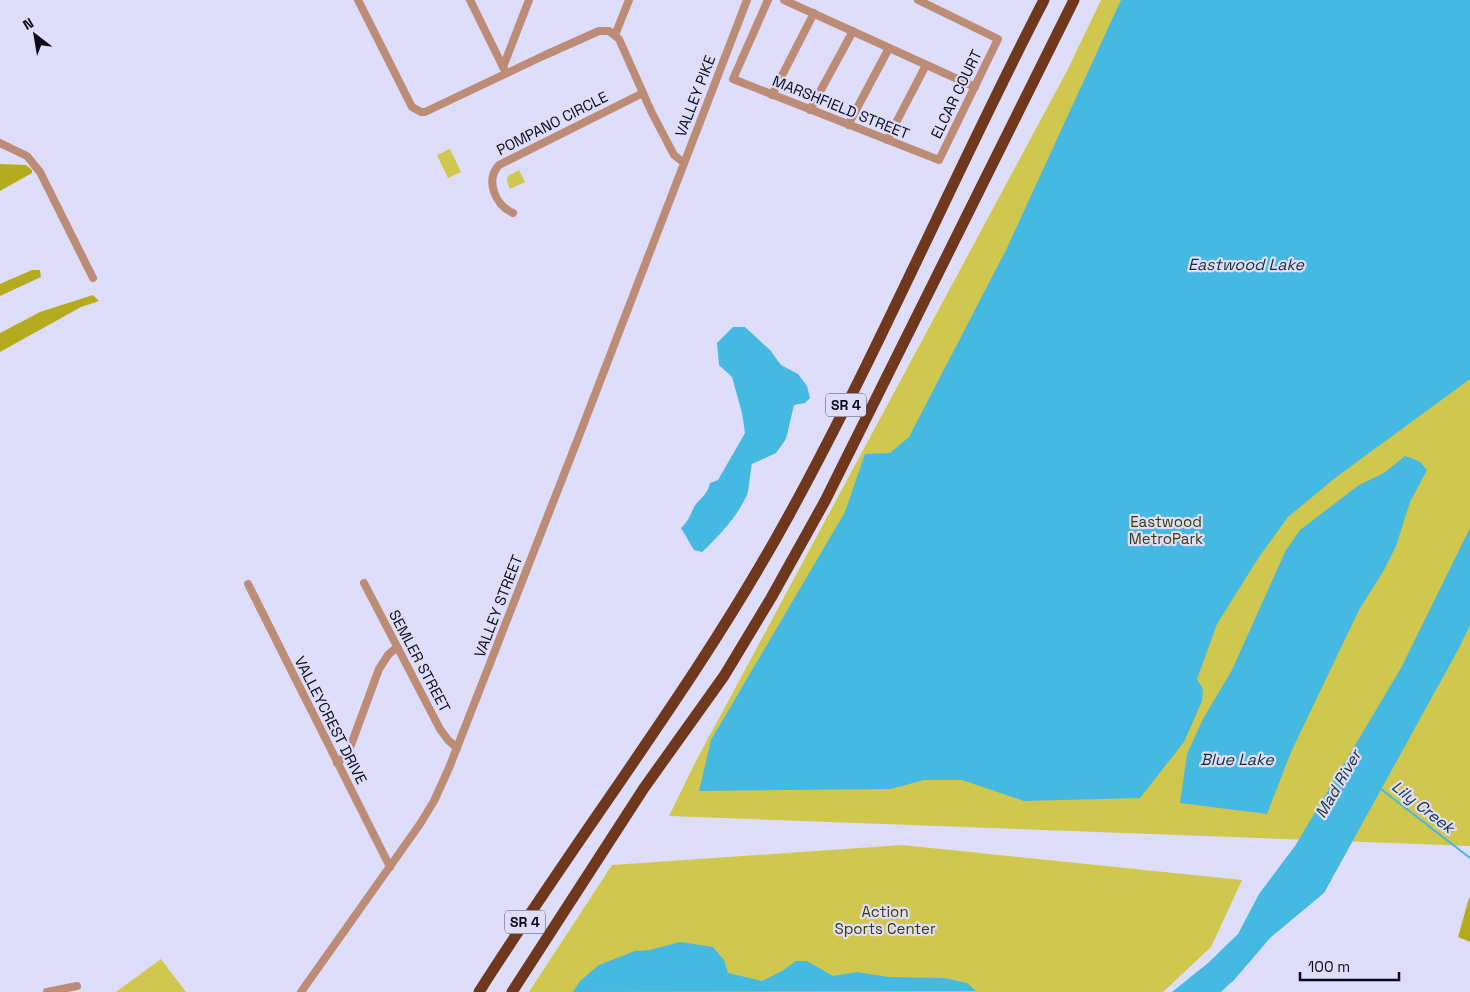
<svg xmlns="http://www.w3.org/2000/svg" width="1470" height="992" font-family="'Space Grotesk',sans-serif">
<style>
.green{fill:#cfc74e}
.forest{fill:#b5ab1f}
.water{fill:#45b9e2}
.lines{fill:none;stroke-linecap:round;stroke-linejoin:round}
.stream{stroke:#45b9e2;stroke-width:2}
.minor{stroke:#bc8c77;stroke-width:8}
.highway{stroke:#6f371c;stroke-width:11}
.labels{text-anchor:middle;dominant-baseline:central;stroke-width:4.5;stroke-linejoin:round;paint-order:stroke}
.shield{fill:#dedefb;stroke:#4a495d;stroke-width:1}
.shield-label{font-size:14px;font-weight:bold;fill:#0b0919}
.street-label{font-size:15px;fill:#0b0919;stroke:#dedefb}
.park-label{font-size:15px;fill:#3d3901;stroke:#dedefb}
.water-label{font-size:16px;font-style:italic;fill:#172f39;stroke:#dedefb}
</style>
<rect width="100%" height="100%" fill="#dedefb"/>
<!-- green -->
<g class="green">
<polygon points="1101,0 1470,0 1470,846 669,816 696,761 1068,69"/>
<polygon points="450,149 461,172 448,178 437,155"/>
<polygon points="519,170 525,182 510,189 507,181 508,176"/>
<polygon points="902,845 1242,880 1211,947 1163,992 529,992 612,865"/>
<polygon points="161,959 186,992 116,992"/>
</g>
<!-- forest -->
<g class="forest">
<polygon points="0,164 26,165 32,170 32,173 0,191"/>
<polygon points="32,270 40,270 41,277 0,296 0,284"/>
<polygon points="93,295 99,301 81,307 0,352 0,333 40,312"/>
<polygon points="1469,898 1470,898 1470,942 1458,937"/>
</g>
<!-- water -->
<g class="water">
<polygon points="1121,0 1470,0 1470,379 1335,478 1288,517 1259,557 1217,624 1197,679 1203,689 1202,701 1184,742 1140,798 1024,801 962,780 924,780 891,789 699,791 711,740 845,512 865,454 890,453 909,437 1006,250"/>
<path d="M733,327H745L770,350L781,365L798,374L807,386L810,398L805,403L794,405L786,439L776,453L752,464C750,473 749,490 747,495C737,517 719,536 702,552L694,550L681,528C690,520 690,513 696,504C702,497 708,493 710,483L718,480L745,433L742,413L732,377L719,365L717,343Z"/>
<polygon points="1405,456 1419,461 1427,470 1410,502 1396,546 1384,570 1359,610 1291,752 1267,814 1180,803 1187,754 1203,719 1232,670 1286,550 1300,530 1359,485 1384,473"/>
<polygon points="1470,528 1470,625 1459,648 1324,893 1270,938 1235,979 1221,992 1172,992 1208,963 1238,934 1259,894 1295,846 1401,668"/>
<polygon points="680,942 713,947 724,960 728,973 762,981 782,971 796,961 807,961 833,976 857,972 888,977 944,978 967,983 976,991 573,992 580,981 599,965 635,951 650,950"/>
</g>
<g class="lines">
<!-- stream -->
<polyline class="stream" points="1381,789 1470,858"/>
<!-- minor -->
<g class="minor">
<polyline points="358,0 412,107 421,112 425,112 543,56 599,31 609,31 619,39 651,111 674,155 684,163"/>
<polyline points="470,0 506,73"/>
<polyline points="768,0 733,79 939,160 998,39 918,0"/>
<polyline points="784,0 975,87"/>
<polyline points="615,35 629,0"/>
<polyline points="503,67 529,0"/>
<polyline points="772,95 814,13"/>
<polyline points="810,110 853,31"/>
<polyline points="848,125 889,48"/>
<polyline points="887,140 926,65"/>
<polyline points="0,143 27,156 40,172 93,278"/>
<path d="M513,213C495,205 485,180 499,165L643,93"/>
<polyline points="364,583 440,729 448,740 457,748"/>
<polyline points="248,584 390,867"/>
<polyline points="337,763 348,753 379,669 388,655 397,647"/>
<polyline points="47,992 77,986"/>
<polyline points="301,992 420,824 434,801 449,768 579,436 747,0"/>
</g>
<!-- highway -->
<g class="highway">
<path d="M479,992C580,832 698,682 789,515C881,347 956,170 1044,0"/>
<polyline points="512,992 644,788 724,676 771,598 825,501 1074,0"/>
</g>
</g>
<g class="labels">
<!-- shield labels -->
<g class="shield">
<rect x="826" y="393.5" width="40" height="23" rx="4"/>
<rect x="505" y="910.5" width="40" height="23" rx="4"/>
</g>
<g class="shield-label">
<text x="846" y="405">SR 4</text>
<text x="525" y="922">SR 4</text>
</g>
<!-- street labels -->
<g class="street-label">
<text transform="translate(956 94) rotate(-64)">ELCAR COURT</text>
<text transform="translate(695 96) rotate(-69)">VALLEY PIKE</text>
<text transform="translate(841 107) rotate(22)">MARSHFIELD STREET</text>
<text transform="translate(552 123) rotate(-27)">POMPANO CIRCLE</text>
<text transform="translate(498 606) rotate(-69)">VALLEY STREET</text>
<text transform="translate(420 661) rotate(62)">SEMLER STREET</text>
<text transform="translate(331 720) rotate(63)">VALLEYCREST DRIVE</text>
</g>
<!-- park labels -->
<g class="park-label">
<text x="1166" y="521">Eastwood<tspan x="1166" dy="17">MetroPark</tspan></text>
<text x="885" y="911">Action<tspan x="885" dy="17">Sports Center</tspan></text>
</g>
<!-- water labels -->
<g class="water-label">
<text x="1246" y="264">Eastwood Lake</text>
<text x="1237" y="759">Blue Lake</text>
<text transform="translate(1338 784) rotate(-60)">Mad River</text>
<text transform="translate(1423 807) rotate(38)">Lily Creek</text>
</g>
</g>
<!-- north arrow -->
<g transform="translate(35 35) rotate(329)" stroke="#dedefb" stroke-width="4" paint-order="stroke">
<path d="M0-4L9 19L0 12L-9 19Z" fill="#0b0919"/>
<text y="-8" font-size="14" font-weight="bold" text-anchor="middle" fill="#0b0919">N</text>
</g>
<!-- scale -->
<path d="M1300 972v8h99v-8" fill="none" stroke="#0b0919" stroke-width="2.5"/>
<text x="1308" y="972" font-size="15" fill="#0b0919" stroke="#dedefb" stroke-width="4" paint-order="stroke">100 m</text>
</svg>
